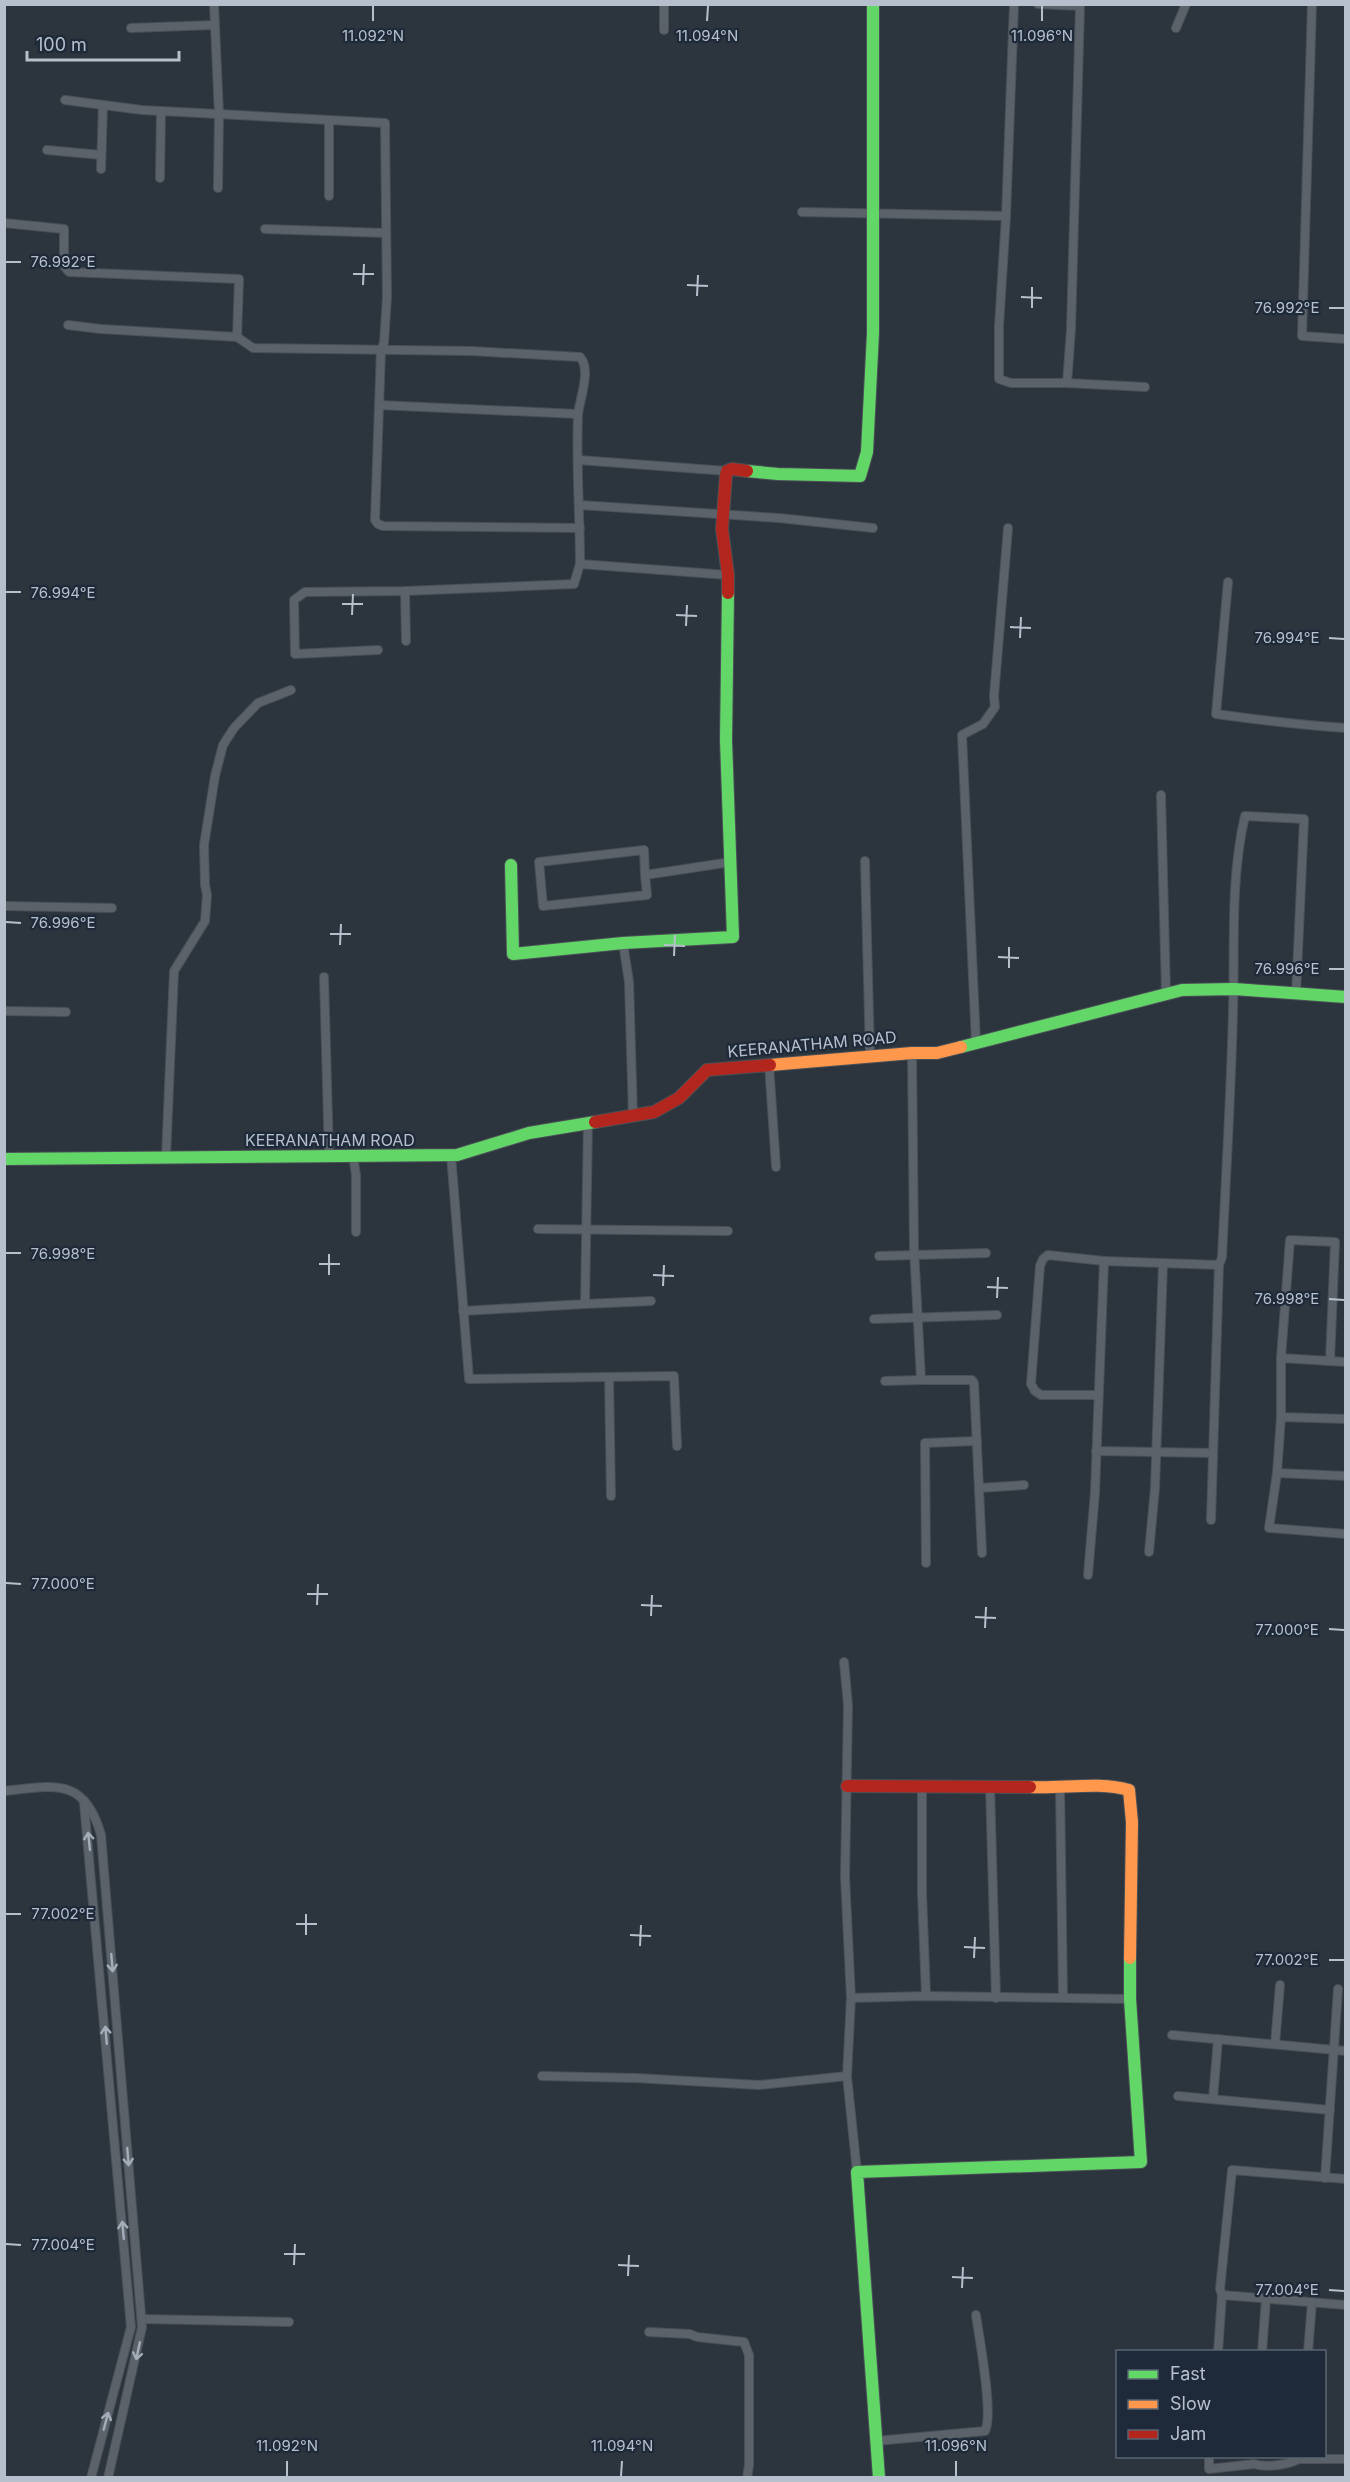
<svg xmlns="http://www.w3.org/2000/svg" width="1350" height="2482" font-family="Inter,sans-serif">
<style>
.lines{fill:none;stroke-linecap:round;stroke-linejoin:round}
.street-casing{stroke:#4a5057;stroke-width:10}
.fast-casing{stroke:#4a5057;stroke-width:14}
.slow-casing{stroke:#4a5057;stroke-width:14}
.jam-casing{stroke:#4a5057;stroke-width:14}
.street{stroke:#5c626a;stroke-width:8}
.fast{stroke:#63d668;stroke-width:12}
.slow{stroke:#ff974d;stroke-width:12}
.jam{stroke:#b3261e;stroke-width:12}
.oneway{stroke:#a4adb9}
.ticks{fill:none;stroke:#b6c0cd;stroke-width:2}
.labels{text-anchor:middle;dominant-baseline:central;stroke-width:4.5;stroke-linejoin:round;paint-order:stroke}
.street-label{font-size:16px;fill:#b6c0cd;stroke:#1e2a39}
.ticks-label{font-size:15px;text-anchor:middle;fill:#b6c0cd;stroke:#1e2a39;stroke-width:4.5;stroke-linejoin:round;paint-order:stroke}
</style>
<rect width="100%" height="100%" fill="#2c343d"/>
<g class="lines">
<!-- street casing -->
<g class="street-casing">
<g id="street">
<polyline points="214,4 219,114 218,188"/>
<polyline points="1014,4 1006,216 999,326 999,379 1011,383 1067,383 1145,387"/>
<polyline points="1038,4 1080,6 1071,329 1067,383"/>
<polyline points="1312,4 1302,336 1346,339"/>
<polyline points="131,28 214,25"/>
<polyline points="1176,28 1186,4"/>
<polyline points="664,30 664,4"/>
<polyline points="65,100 142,110 385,123 387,297 384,343 381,350 375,520 378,524 383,526 580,528"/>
<polyline points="47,150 101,155"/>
<polyline points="101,169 103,105"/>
<polyline points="160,178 161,111"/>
<polyline points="329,196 329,120"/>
<polyline points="802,212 1006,216"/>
<polyline points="4,223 64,229 64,266 69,272 239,279 237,337"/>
<polyline points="265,229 386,233"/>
<path d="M68,325L101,329L237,337L253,348L471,351L580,357C592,370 579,400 578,415C576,465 580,515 580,564L574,584L405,591L305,592L294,600L295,654L378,650"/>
<polyline points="379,405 578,414"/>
<polyline points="579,460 727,471"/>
<polyline points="580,505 779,518 873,528"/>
<polyline points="580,564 728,575"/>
<path d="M1228,582L1216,714C1259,720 1302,725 1346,728"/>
<polyline points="405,591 406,641"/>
<polyline points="1161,795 1166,994"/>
<polyline points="865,861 870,1056"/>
<polyline points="645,875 647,895 543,906 539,862 644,850 645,875 731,862"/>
<polyline points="4,906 112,908"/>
<polyline points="623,943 629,982 633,1116"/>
<polyline points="324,977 329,1156"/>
<polyline points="4,1011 66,1012"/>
<polyline points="976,1043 962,735 983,724 995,707 994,696 1008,528"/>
<polyline points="912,1053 914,1248 921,1380 972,1380 974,1383 982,1553"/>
<polyline points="769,1064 776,1167"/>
<polyline points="451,1155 469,1379 674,1376 677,1446"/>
<polyline points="353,1156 356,1175 356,1232"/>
<polyline points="166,1157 174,971 205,921 207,895 205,885 204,845 215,776 223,745 234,728 258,703 291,690"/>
<polyline points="538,1229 728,1231"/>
<polyline points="879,1256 986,1253"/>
<polyline points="585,1304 651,1301"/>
<polyline points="463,1311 585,1304 588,1123"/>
<polyline points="874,1319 997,1315"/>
<polyline points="1281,1358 1290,1240 1335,1242 1330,1361"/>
<polyline points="1346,1362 1281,1358 1281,1417 1346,1419"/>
<polyline points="609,1377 611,1496"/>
<polyline points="885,1381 921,1380"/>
<polyline points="1098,1395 1041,1395 1035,1391 1031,1384 1040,1266 1043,1259 1048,1255 1104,1261"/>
<polyline points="1281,1417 1277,1473 1269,1528 1346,1534"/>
<polyline points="1096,1451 1213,1453"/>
<polyline points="1277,1473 1346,1476"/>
<polyline points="979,1488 1024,1485"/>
<path d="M1211,1520L1219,1265L1222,1257C1226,1175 1231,1093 1233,1011C1235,947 1230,879 1245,816L1304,819L1296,995"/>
<polyline points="1149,1552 1155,1488 1163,1264"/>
<polyline points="926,1563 925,1443 977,1441"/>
<polyline points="1088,1575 1095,1492 1104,1261 1219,1265"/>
<polyline points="844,1662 848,1705 845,1877 851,1998 847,2076 857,2172"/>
<polyline points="922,1786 922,1892 926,1996"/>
<polyline points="990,1787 996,1998"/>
<polyline points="1060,1788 1063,1997"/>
<path d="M4,1791C53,1786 85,1776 101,1835L142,2327L108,2478"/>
<polyline points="84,1803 131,2327 91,2478"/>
<polyline points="851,1998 926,1996 1130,1999"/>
<polyline points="1172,2035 1346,2051"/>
<polyline points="1275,2044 1280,1985"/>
<polyline points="542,2076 636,2078 759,2085 847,2076"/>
<polyline points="1178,2096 1330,2110"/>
<polyline points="1213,2099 1218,2039"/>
<polyline points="1325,2178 1338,1989"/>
<polyline points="1222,2295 1346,2305"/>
<polyline points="142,2319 289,2322"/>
<polyline points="649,2332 690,2334 697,2337 744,2342 749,2355 749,2465 747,2478"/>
<polyline points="1218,2352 1222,2295 1220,2289 1232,2170 1346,2179"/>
<polyline points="1262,2352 1266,2299"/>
<polyline points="1308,2352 1312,2302"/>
<path d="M876,2441L985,2431C994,2415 979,2337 976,2315"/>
<path d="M1209,2456V2469L1254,2464C1266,2468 1287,2465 1299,2459H1346"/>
</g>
</g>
<!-- fast casing -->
<g class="fast-casing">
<g id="fast">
<polyline points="747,471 778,474 860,476 867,452 873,333 873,4"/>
<polyline points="511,865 513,954 623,943 733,937 726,740 728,593"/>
<polyline points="961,1047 1182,990 1234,989 1346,997"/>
<polyline points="4,1159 457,1155 529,1133 595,1122"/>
<polyline points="879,2478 857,2172 1141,2162 1130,1999 1130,1958"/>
</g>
</g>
<!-- slow casing -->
<g class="slow-casing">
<g id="slow">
<polyline points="770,1065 912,1053 937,1053 961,1047"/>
<path d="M1030,1787C1062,1789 1099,1781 1129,1790L1132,1822L1130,1958"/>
</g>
</g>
<!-- jam casing -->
<g class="jam-casing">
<g id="jam">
<polyline points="728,593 728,575 722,529 726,475 727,471 732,469 747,471"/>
<polyline points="595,1122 654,1112 679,1098 707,1070 770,1065"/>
<polyline points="847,1786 1030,1787"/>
</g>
</g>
<!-- street -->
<use href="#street" class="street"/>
<!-- fast -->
<use href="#fast" class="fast"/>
<!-- slow -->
<use href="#slow" class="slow"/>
<!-- jam -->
<use href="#jam" class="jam"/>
</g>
<!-- one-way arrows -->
<defs><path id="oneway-shaft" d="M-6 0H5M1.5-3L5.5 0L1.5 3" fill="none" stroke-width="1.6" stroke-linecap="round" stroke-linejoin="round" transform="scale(1.5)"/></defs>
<g class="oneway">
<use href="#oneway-shaft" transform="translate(89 1841) rotate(-96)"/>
<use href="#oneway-shaft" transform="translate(112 1963) rotate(85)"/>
<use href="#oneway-shaft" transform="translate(106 2035) rotate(-95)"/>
<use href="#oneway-shaft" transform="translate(128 2157) rotate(85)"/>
<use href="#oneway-shaft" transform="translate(123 2230) rotate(-95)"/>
<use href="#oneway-shaft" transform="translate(138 2351) rotate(102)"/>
<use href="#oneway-shaft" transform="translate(106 2421) rotate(-75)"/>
</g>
<!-- ticks -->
<path class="ticks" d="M373,21V6M707,21L708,6M1042,21V6M6,262H21M353,274H374M363,285L364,264M687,285L708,286M697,296L698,275M1021,297L1042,298M1032,308V287M1329,308H1344M6,592H21M342,604H363M352,615L353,594M676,615L697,616M686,626L687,605M1010,627L1031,628M1020,638L1021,617M1329,638L1344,639M6,922L21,923M330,934H351M340,945L341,924M664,945L685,946M674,956L675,935M998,957L1019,958M1009,968V947M1329,969H1344M6,1253H21M319,1264H340M329,1275V1254M653,1275L674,1276M663,1286L664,1265M987,1287L1008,1288M997,1298L998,1277M1329,1299L1344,1300M6,1583L21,1584M307,1594H328M317,1605L318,1584M641,1605L662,1606M651,1616L652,1595M975,1617L996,1618M985,1628L986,1607M1329,1629L1344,1630M6,1914H21M296,1924H317M306,1935V1914M630,1935L651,1936M640,1946L641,1925M964,1947L985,1948M974,1958L975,1937M1329,1960H1344M6,2244L21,2245M284,2254H305M294,2265L295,2244M618,2265L639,2266M628,2276L629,2255M952,2277L973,2278M962,2288L963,2267M1329,2290L1344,2291M287,2476V2461M621,2476L622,2461M956,2476V2461"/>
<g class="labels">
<!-- street labels -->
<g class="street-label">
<text transform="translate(812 1044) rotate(-5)">KEERANATHAM ROAD</text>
<text x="330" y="1140">KEERANATHAM ROAD</text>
</g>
</g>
<g class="ticks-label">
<text x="373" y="41">11.092°N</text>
<text x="707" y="41">11.094°N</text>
<text x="1042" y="41">11.096°N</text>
<text x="63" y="267">76.992°E</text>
<text x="1287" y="313">76.992°E</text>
<text x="63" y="598">76.994°E</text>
<text x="1287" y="643">76.994°E</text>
<text x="63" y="928">76.996°E</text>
<text x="1287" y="974">76.996°E</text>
<text x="63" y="1259">76.998°E</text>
<text x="1287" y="1304">76.998°E</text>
<text x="63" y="1589">77.000°E</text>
<text x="1287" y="1635">77.000°E</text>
<text x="63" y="1919">77.002°E</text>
<text x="1287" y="1965">77.002°E</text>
<text x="63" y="2250">77.004°E</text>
<text x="1287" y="2295">77.004°E</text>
<text x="287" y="2451">11.092°N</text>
<text x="622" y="2451">11.094°N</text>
<text x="956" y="2451">11.096°N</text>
</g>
<!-- border -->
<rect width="1350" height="2482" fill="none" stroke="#b6c0cd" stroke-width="12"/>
<!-- legend -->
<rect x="1116" y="2350" width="210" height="108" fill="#1e2a39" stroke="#5b6674" stroke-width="1.5"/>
<rect x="1128" y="2370" width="30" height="9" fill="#63d668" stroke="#5b6674" stroke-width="1.5"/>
<text x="1170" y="2380" font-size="18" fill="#b6c0cd">Fast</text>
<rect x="1128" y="2400" width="30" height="9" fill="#ff974d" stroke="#5b6674" stroke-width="1.5"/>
<text x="1170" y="2410" font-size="18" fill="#b6c0cd">Slow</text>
<rect x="1128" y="2430" width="30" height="9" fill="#b3261e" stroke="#5b6674" stroke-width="1.5"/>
<text x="1170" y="2440" font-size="18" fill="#b6c0cd">Jam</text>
<!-- scale -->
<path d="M27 51v9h152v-9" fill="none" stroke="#b6c0cd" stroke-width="3"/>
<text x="36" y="51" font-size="18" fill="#b6c0cd" stroke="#1e2a39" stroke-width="4.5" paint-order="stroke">100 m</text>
</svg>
